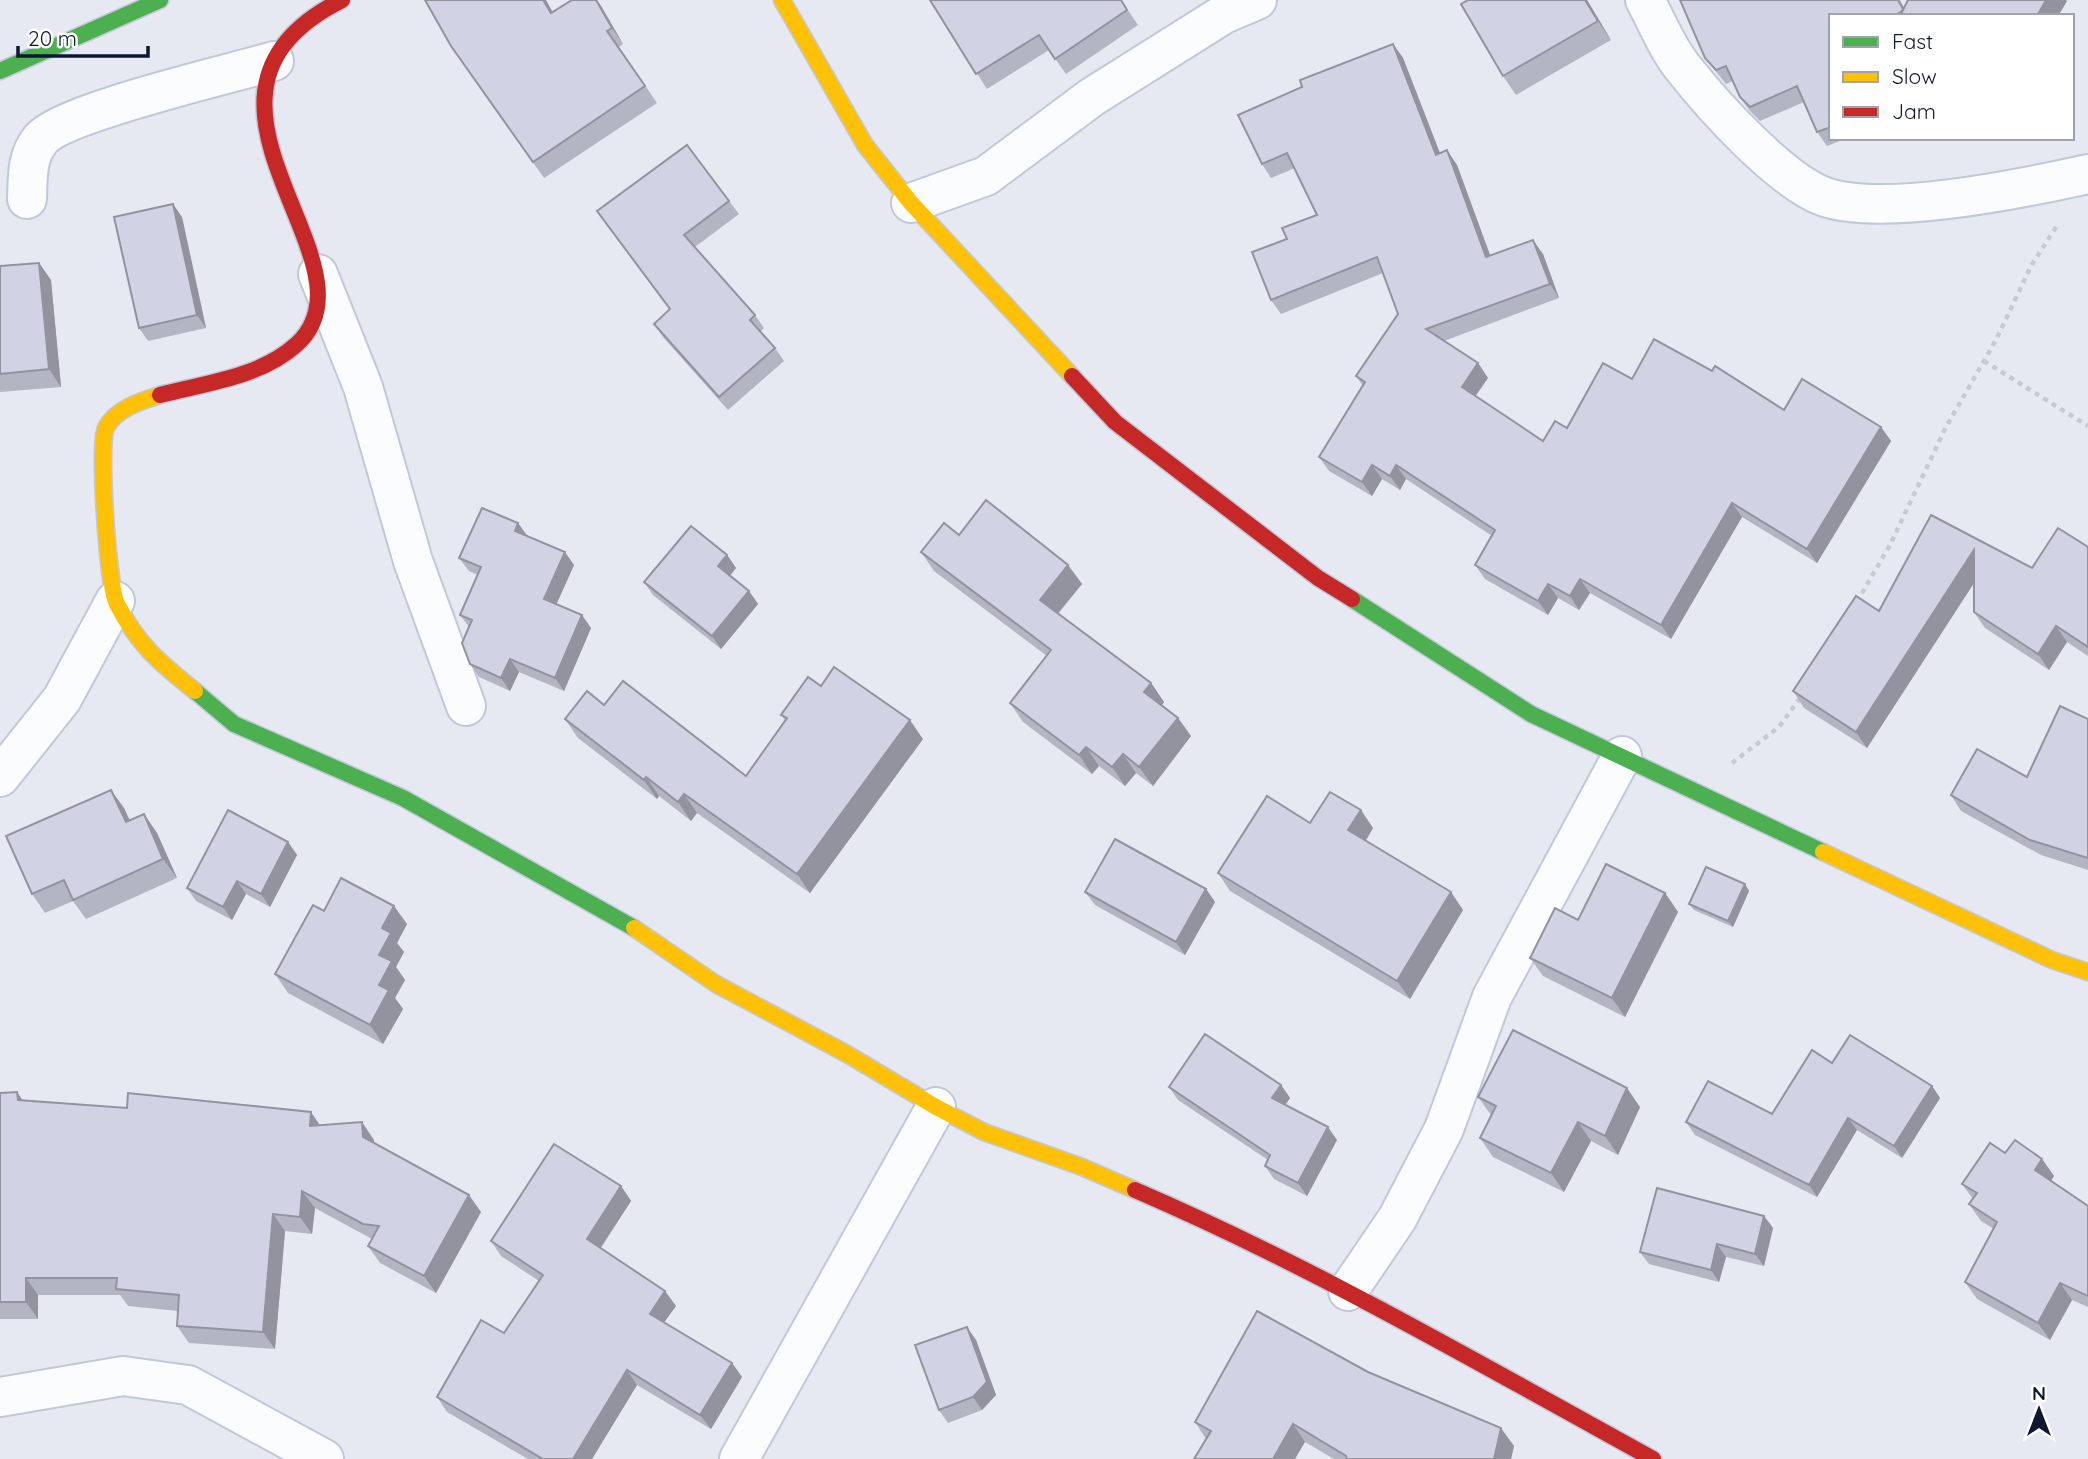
<svg xmlns="http://www.w3.org/2000/svg" width="2088" height="1459" font-family="Quicksand,sans-serif">
<style>
.lines{fill:none;stroke-linecap:round;stroke-linejoin:round}
.street-casing{stroke:#c1c8d9;stroke-width:42}
.fast-casing{stroke:#c1c8d9;stroke-width:19}
.slow-casing{stroke:#c1c8d9;stroke-width:19}
.jam-casing{stroke:#c1c8d9;stroke-width:19}
.path{stroke:#c7cacf;stroke-width:4.5;stroke-dasharray:5 5;stroke-linecap:butt}
.street{stroke:#fbfcfd;stroke-width:38}
.fast{stroke:#4caf50;stroke-width:16}
.slow{stroke:#ffc107;stroke-width:16}
.jam{stroke:#c62828;stroke-width:16}
.wall{fill:#b4b5c3}
.shaded-wall{fill:#92939f}
.building{fill:#d1d2e3;stroke:#92939f;stroke-width:2}
</style>
<rect width="100%" height="100%" fill="#e6e9f1"/>
<g class="lines">
<!-- street casing -->
<g class="street-casing">
<g id="street">
<path d="M1645,0C1657,22 1668,50 1684,69C1714,107 1781,181 1825,197C1885,217 2025,188 2088,174"/>
<path d="M27,199C28,177 26,157 41,139C64,112 231,74 274,61"/>
<polyline points="911,203 986,176 1092,97 1224,14 1257,0"/>
<polyline points="318,274 363,387 413,561 466,706"/>
<polyline points="0,777 62,699 115,601"/>
<polyline points="1348,1291 1397,1219 1444,1129 1492,997 1622,756"/>
<polyline points="0,1397 123,1376 188,1385 324,1459"/>
<polyline points="739,1459 936,1107"/>
</g>
</g>
<!-- fast casing -->
<g class="fast-casing">
<g id="fast">
<polyline points="0,71 160,0"/>
<polyline points="1352,599 1531,714 1823,852"/>
<polyline points="195,691 234,724 403,798 634,928"/>
</g>
</g>
<!-- slow casing -->
<g class="slow-casing">
<g id="slow">
<polyline points="782,0 865,145 911,203 1072,376"/>
<path d="M160,395C141,401 115,409 106,428C98,444 108,588 117,604C138,645 160,663 195,691"/>
<polyline points="1823,852 2052,960 2088,972"/>
<polyline points="634,928 716,984 847,1054 936,1107 984,1132 1082,1167 1135,1190"/>
</g>
</g>
<!-- jam casing -->
<g class="jam-casing">
<g id="jam">
<polyline points="1072,376 1115,422 1318,578 1352,599"/>
<path d="M160,395C206,383 261,377 297,344C386,263 150,96 342,0"/>
<path d="M1135,1190C1314,1267 1482,1365 1653,1459"/>
</g>
</g>
<!-- path -->
<g class="path">
<polyline points="1984,361 2088,426"/>
<polyline points="1857,602 1890,545 1946,427 1996,340 2031,266 2058,224"/>
<polyline points="1732,763 1779,727 1801,697"/>
</g>
<!-- street -->
<use href="#street" class="street"/>
<!-- fast -->
<use href="#fast" class="fast"/>
<!-- slow -->
<use href="#slow" class="slow"/>
<!-- jam -->
<use href="#jam" class="jam"/>
</g>
<!-- wall -->
<g class="wall">
<polygon points="930,0 1121,0 1138,25 1066,74 1049,50 987,89"/>
<polygon points="1587,0 1611,40 1516,95 1503,76"/>
<polygon points="1680,0 1900,0 1904,7 1908,0 2067,1 2058,16 1831,16 1831,138 1847,138 1827,146 1817,132 1804,102 1760,121 1750,111 1740,97 1733,81 1726,84 1705,58"/>
<polygon points="601,6 623,44 619,47 657,103 544,178 451,46 552,12"/>
<polygon points="1393,44 1403,58 1440,153 1457,165 1490,256 1543,254 1559,298 1444,341 1478,363 1488,378 1475,396 1543,441 1567,428 1632,379 1784,410 1881,427 1891,441 1817,563 1742,517 1671,639 1590,593 1579,610 1558,598 1548,615 1485,579 1475,565 1492,536 1406,479 1400,490 1382,479 1372,496 1329,471 1319,457 1363,386 1356,376 1398,314 1383,273 1281,314 1271,300 1287,239 1317,215 1295,168 1271,178 1262,164 1302,87"/>
<polygon points="729,201 739,214 695,247 755,315 764,328 760,332 775,348 784,361 728,410 663,337 654,324 670,310 606,224"/>
<polygon points="182,217 206,328 148,341 139,328"/>
<polygon points="39,263 51,280 61,387 0,392 0,266"/>
<polygon points="1931,515 2032,568 2088,547 2088,656 2067,642 2049,670 1985,628 1974,612 1974,583 1867,748 1804,708 1793,691 1879,611"/>
<polygon points="518,523 527,535 574,565 556,604 591,628 564,691 519,672 510,691 479,677 470,664 469,627 460,615 478,575 469,571 459,558"/>
<polygon points="959,535 1068,565 1082,584 1058,614 1151,683 1164,702 1162,705 1178,718 1191,736 1153,786 1136,773 1125,786 1099,766 1092,774 1023,722 1010,703 1047,656 934,571 921,552"/>
<polygon points="727,555 736,568 730,576 749,591 758,604 721,649 653,595 644,582"/>
<polygon points="821,686 923,739 810,893 697,813 691,821 659,796 657,799 578,738 565,719 604,705 746,776 785,720 781,715"/>
<polygon points="2088,719 2088,870 2041,855 1961,811 1951,795 2027,777"/>
<polygon points="124,808 129,820 144,814 157,833 177,878 86,919 73,901 45,913 32,894"/>
<polygon points="1310,823 1373,828 1366,841 1451,892 1463,910 1410,999 1230,891 1218,873"/>
<polygon points="288,842 297,855 270,907 246,894 232,920 196,901 187,888"/>
<polygon points="1745,884 1749,891 1733,927 1694,910 1689,904"/>
<polygon points="1206,889 1215,902 1185,955 1095,905 1085,892"/>
<polygon points="1665,893 1678,912 1625,1017 1543,976 1530,958"/>
<polygon points="324,911 407,924 397,943 404,952 396,967 405,980 395,998 403,1009 383,1044 288,993 275,974"/>
<polygon points="1832,1063 1932,1086 1940,1098 1902,1158 1857,1130 1817,1197 1695,1135 1686,1122 1772,1114"/>
<polygon points="1281,1085 1290,1098 1285,1105 1337,1140 1307,1196 1274,1179 1265,1166 1268,1160 1178,1100 1169,1087"/>
<polygon points="0,1093 24,1101 320,1125 374,1140 374,1143 481,1212 436,1293 380,1263 368,1246 372,1239 315,1208 312,1234 285,1231 275,1349 189,1343 177,1326 178,1311 128,1306 120,1295 38,1295 38,1319 0,1319"/>
<polygon points="1478,1097 1640,1107 1618,1155 1591,1141 1564,1192 1493,1157 1480,1138 1491,1115"/>
<polygon points="2005,1153 2042,1159 2054,1176 2051,1180 2088,1206 2088,1307 2072,1300 2050,1340 1977,1299 1965,1282 1994,1229 1981,1221 1969,1204 1973,1199 1962,1184"/>
<polygon points="621,1186 631,1201 601,1248 676,1306 664,1322 732,1363 742,1377 711,1429 637,1385 592,1459 528,1459 447,1412 437,1397 504,1333 539,1281 501,1256 491,1241"/>
<polygon points="1764,1216 1773,1228 1764,1266 1726,1257 1719,1282 1649,1264 1640,1252"/>
<polygon points="976,1340 996,1395 982,1410 948,1423 939,1410"/>
<polygon points="1368,1372 1514,1446 1511,1459 1334,1459 1305,1442 1206,1439 1195,1422"/>
</g>
<!-- shaded-wall -->
<g class="shaded-wall">
<polygon points="543,0 546,0 562,29 551,13"/>
<polygon points="596,0 597,0 601,6 623,44 612,28"/>
<polygon points="1585,0 1587,0 1611,40 1598,21"/>
<polygon points="2046,0 2066,0 2067,1 2058,16 2037,16"/>
<polygon points="1393,44 1403,58 1446,169 1436,155"/>
<polygon points="1447,150 1457,165 1496,271 1486,257"/>
<polygon points="173,204 182,217 206,328 197,315"/>
<polygon points="1533,240 1543,254 1559,298 1550,284"/>
<polygon points="39,263 51,280 61,387 49,369"/>
<polygon points="1478,363 1488,378 1472,401 1462,387"/>
<polygon points="1881,427 1891,441 1817,563 1807,549"/>
<polygon points="1372,465 1382,479 1372,496 1362,482"/>
<polygon points="1396,465 1406,479 1400,490 1390,476"/>
<polygon points="1732,503 1742,517 1671,639 1661,625"/>
<polygon points="518,523 527,536 515,531"/>
<polygon points="1974,550 1985,566 1867,748 1856,732"/>
<polygon points="565,552 574,565 553,612 544,599"/>
<polygon points="727,555 736,568 727,579 718,566"/>
<polygon points="1068,565 1082,584 1053,619 1040,600"/>
<polygon points="1580,579 1590,593 1579,610 1570,596"/>
<polygon points="1548,584 1558,598 1548,615 1538,601"/>
<polygon points="749,591 758,604 721,649 712,636"/>
<polygon points="582,615 591,628 564,691 555,678"/>
<polygon points="2056,626 2067,642 2049,670 2038,654"/>
<polygon points="510,659 519,672 510,691 501,678"/>
<polygon points="1151,683 1164,702 1158,711 1144,692"/>
<polygon points="1178,718 1191,736 1153,786 1139,767"/>
<polygon points="910,720 923,739 810,893 797,874"/>
<polygon points="1086,747 1099,766 1092,774 1079,755"/>
<polygon points="1123,754 1136,773 1125,786 1112,767"/>
<polygon points="646,777 659,796 657,799 644,780"/>
<polygon points="111,790 124,808 139,840 126,822"/>
<polygon points="684,794 697,813 691,821 678,802"/>
<polygon points="1361,810 1373,828 1361,848 1348,830"/>
<polygon points="144,814 157,833 177,878 163,859"/>
<polygon points="288,842 297,855 270,907 261,894"/>
<polygon points="237,881 246,894 232,920 223,907"/>
<polygon points="1745,884 1749,891 1733,927 1728,921"/>
<polygon points="1206,889 1215,902 1185,955 1176,942"/>
<polygon points="1451,892 1463,910 1410,999 1397,981"/>
<polygon points="1665,893 1678,912 1625,1017 1612,998"/>
<polygon points="394,906 407,924 397,943 404,952 396,967 405,980 395,998 403,1009 383,1044 370,1025 379,985 382,928"/>
<polygon points="1281,1085 1290,1098 1281,1111 1272,1098"/>
<polygon points="1932,1086 1940,1098 1902,1158 1894,1146"/>
<polygon points="1627,1088 1640,1107 1618,1155 1605,1136"/>
<polygon points="17,1092 29,1109 18,1100"/>
<polygon points="311,1112 323,1130 310,1126"/>
<polygon points="1848,1118 1857,1130 1817,1197 1809,1185"/>
<polygon points="362,1122 374,1140 375,1154 363,1137"/>
<polygon points="1578,1122 1591,1141 1564,1192 1551,1173"/>
<polygon points="1328,1127 1337,1140 1307,1196 1298,1183"/>
<polygon points="2042,1159 2054,1176 2047,1187 2035,1170"/>
<polygon points="621,1186 631,1201 597,1253 587,1239"/>
<polygon points="302,1191 315,1208 312,1234 300,1217"/>
<polygon points="469,1195 481,1212 436,1293 424,1276"/>
<polygon points="273,1214 285,1231 275,1349 263,1332"/>
<polygon points="1764,1216 1773,1228 1764,1266 1755,1254"/>
<polygon points="1717,1244 1726,1257 1719,1282 1711,1270"/>
<polygon points="26,1278 38,1295 38,1319 26,1302"/>
<polygon points="2060,1283 2072,1300 2050,1340 2038,1323"/>
<polygon points="665,1291 676,1306 660,1328 650,1314"/>
<polygon points="967,1327 976,1340 996,1395 982,1410 973,1397"/>
<polygon points="732,1363 742,1377 711,1429 700,1415"/>
<polygon points="627,1370 637,1385 592,1459 573,1459"/>
<polygon points="1293,1424 1305,1442 1295,1459 1273,1459"/>
<polygon points="1501,1428 1514,1446 1511,1459 1494,1459"/>
</g>
<!-- building -->
<g class="building">
<polygon points="425,0 543,0 551,13 572,0 596,0 612,28 607,31 645,86 533,162 451,46"/>
<polygon points="930,0 1121,0 1127,10 1055,59 1039,35 976,74"/>
<polygon points="1468,0 1585,0 1598,21 1503,76 1461,4"/>
<polygon points="1680,0 1898,0 1903,9 1902,11 1894,16 1831,16 1831,127 1817,132 1797,86 1750,107 1740,97 1726,66 1716,70 1705,58"/>
<polygon points="1908,0 2046,0 2037,16 1900,16"/>
<polygon points="1393,44 1436,155 1447,150 1486,257 1533,240 1550,284 1426,329 1478,363 1462,387 1543,441 1555,421 1567,428 1603,363 1632,379 1654,339 1712,371 1715,366 1784,410 1802,379 1881,427 1807,549 1732,503 1661,625 1580,579 1570,596 1548,584 1538,601 1475,565 1495,530 1396,465 1390,476 1372,465 1362,482 1319,457 1365,382 1356,376 1398,314 1377,257 1271,300 1252,252 1287,239 1282,228 1317,215 1287,153 1262,164 1238,115 1302,87 1300,80"/>
<polygon points="687,145 729,201 684,235 755,315 750,320 775,348 719,397 654,324 670,309 597,211"/>
<polygon points="173,204 197,315 139,328 114,217"/>
<polygon points="39,263 49,369 0,374 0,266"/>
<polygon points="986,500 1068,565 1040,600 1151,683 1144,692 1178,718 1139,767 1123,754 1112,767 1086,747 1079,755 1010,703 1051,650 921,552 944,523 959,535"/>
<polygon points="482,508 518,523 515,531 565,552 544,599 582,615 555,678 510,659 501,678 470,664 462,643 472,620 460,615 481,567 459,558"/>
<polygon points="1931,515 2032,568 2058,528 2088,547 2088,647 2056,626 2038,654 1974,612 1974,550 1856,732 1793,691 1856,596 1879,611"/>
<polygon points="691,526 727,555 718,566 749,591 712,636 644,582"/>
<polygon points="834,667 910,720 797,874 684,794 678,802 646,777 644,780 565,719 587,691 604,705 623,681 746,776 787,718 781,715 808,677 821,686"/>
<polygon points="2060,706 2088,719 2088,858 2030,840 1951,795 1977,749 2027,777"/>
<polygon points="111,790 126,822 144,814 163,859 73,900 64,880 32,894 6,836"/>
<polygon points="1330,792 1361,810 1348,830 1451,892 1397,981 1218,873 1267,796 1310,823"/>
<polygon points="228,810 288,842 261,894 237,881 223,907 187,888"/>
<polygon points="1115,839 1206,889 1176,942 1085,892"/>
<polygon points="1606,864 1665,893 1612,998 1530,958 1555,908 1578,920"/>
<polygon points="1706,867 1745,884 1728,921 1689,904"/>
<polygon points="341,878 394,906 382,928 391,933 379,955 392,961 379,985 389,990 370,1025 275,974 313,905 324,911"/>
<polygon points="1513,1030 1627,1088 1605,1136 1578,1122 1551,1173 1480,1138 1496,1106 1478,1097"/>
<polygon points="1205,1034 1281,1085 1272,1098 1328,1127 1298,1183 1265,1166 1270,1155 1169,1087"/>
<polygon points="1850,1035 1932,1086 1894,1146 1848,1118 1809,1185 1686,1122 1708,1081 1772,1114 1812,1050 1832,1063"/>
<polygon points="17,1092 18,1100 127,1108 128,1093 311,1112 310,1126 362,1122 363,1137 469,1195 424,1276 368,1246 379,1226 363,1224 302,1191 300,1217 273,1214 263,1332 177,1326 179,1295 116,1289 117,1278 26,1278 26,1302 0,1302 0,1093"/>
<polygon points="2015,1140 2042,1159 2035,1170 2088,1206 2088,1296 2060,1283 2038,1323 1965,1282 1997,1222 1969,1204 1977,1193 1962,1184 1990,1143 2005,1153"/>
<polygon points="554,1144 621,1186 587,1239 665,1291 650,1314 732,1363 700,1415 627,1370 573,1459 543,1459 437,1397 481,1320 504,1333 543,1275 491,1241"/>
<polygon points="1657,1188 1764,1216 1755,1254 1717,1244 1711,1270 1640,1252"/>
<polygon points="1257,1311 1368,1372 1501,1428 1494,1459 1347,1459 1346,1456 1293,1424 1273,1459 1194,1459 1211,1431 1195,1422"/>
<polygon points="967,1327 987,1382 973,1397 939,1410 915,1345"/>
</g>
<!-- legend -->
<rect x="1829" y="14" width="245" height="126" fill="#ffffff" stroke="#9fa3ac" stroke-width="2"/>
<rect x="1843" y="37" width="35" height="10" fill="#4caf50" stroke="#9fa3ac" stroke-width="2"/>
<text x="1892" y="49" font-size="21" fill="#0e1830">Fast</text>
<rect x="1843" y="72" width="35" height="10" fill="#ffc107" stroke="#9fa3ac" stroke-width="2"/>
<text x="1892" y="84" font-size="21" fill="#0e1830">Slow</text>
<rect x="1843" y="107" width="35" height="10" fill="#c62828" stroke="#9fa3ac" stroke-width="2"/>
<text x="1892" y="119" font-size="21" fill="#0e1830">Jam</text>
<!-- north arrow -->
<g transform="translate(2039 1410)" stroke="#ffffff" stroke-width="5" paint-order="stroke">
<path d="M0-5L12 26L0 18L-12 26Z" fill="#0e1830"/>
<text y="-10" font-size="19" font-weight="bold" text-anchor="middle" fill="#0e1830">N</text>
</g>
<!-- scale -->
<path d="M18 46v10h130v-10" fill="none" stroke="#0e1830" stroke-width="3.5"/>
<text x="28" y="46" font-size="21" fill="#0e1830" stroke="#ffffff" stroke-width="5" paint-order="stroke">20 m</text>
</svg>
